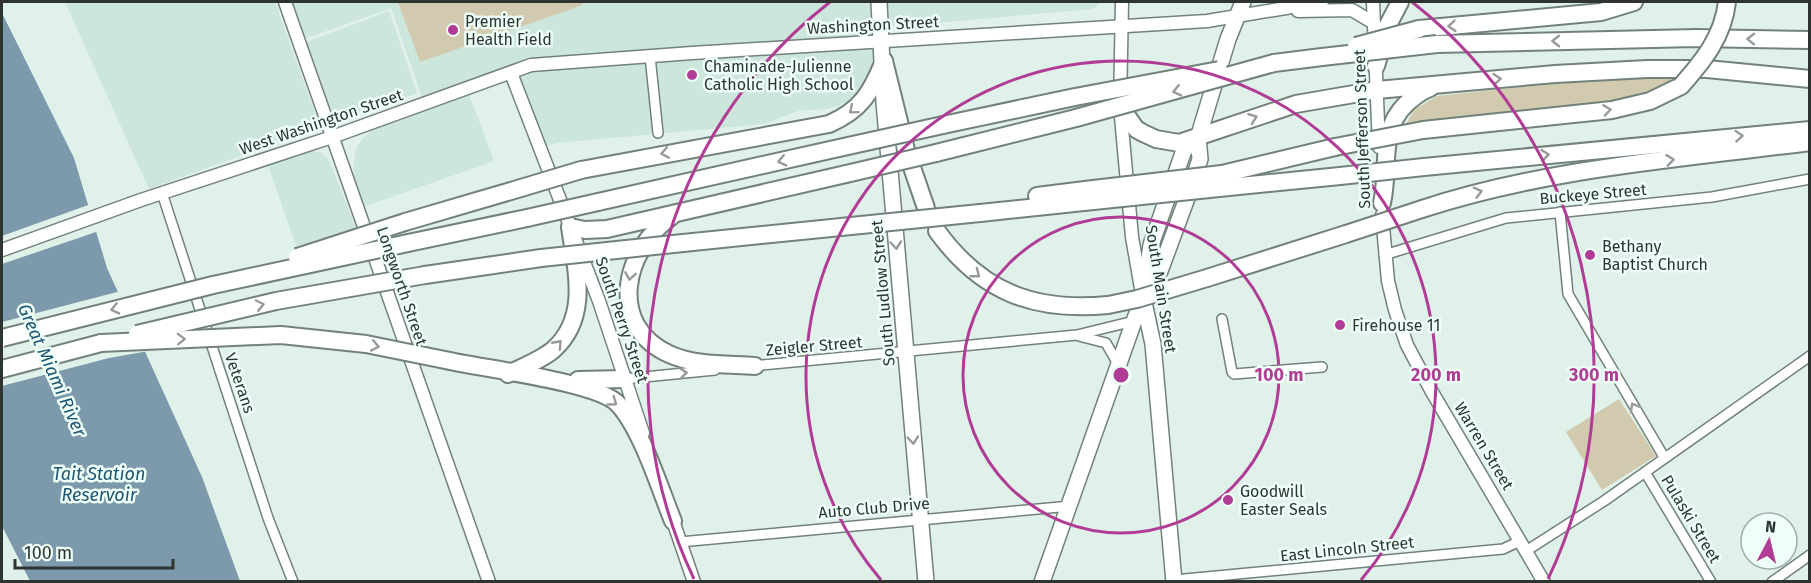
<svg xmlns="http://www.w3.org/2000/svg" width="1811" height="583" font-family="'Fira Sans',sans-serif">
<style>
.built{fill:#cde6db}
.green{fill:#d1caaf}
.water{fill:#7c9aac}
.pier{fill:#e0f1e9}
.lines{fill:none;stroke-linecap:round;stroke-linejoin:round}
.minor-casing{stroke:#72827a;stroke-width:12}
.tertiary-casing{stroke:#72827a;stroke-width:15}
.primary-casing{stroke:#72827a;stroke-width:18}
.motorway-casing{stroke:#72827a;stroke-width:20}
.minor{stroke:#fff;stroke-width:9}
.tertiary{stroke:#fff;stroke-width:12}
.primary{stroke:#fff;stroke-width:15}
.motorway{stroke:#fff;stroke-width:16}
.motorway-bridge-casing{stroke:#72827a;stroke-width:20;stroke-linecap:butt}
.motorway-bridge{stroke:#fff;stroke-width:16}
.oneway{stroke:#969a98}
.ring{fill:none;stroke:#b03c95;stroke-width:3}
.poi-dot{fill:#b03c95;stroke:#edfff6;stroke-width:2}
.labels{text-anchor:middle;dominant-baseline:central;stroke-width:5;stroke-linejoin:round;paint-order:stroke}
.poi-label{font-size:16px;fill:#2e3531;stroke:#edfff6;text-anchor:start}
.street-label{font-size:16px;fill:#2e3531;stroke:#edfff6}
.water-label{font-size:18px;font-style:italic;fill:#1f5672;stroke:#edfff6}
.centre{fill:#b03c95;stroke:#edfff6;stroke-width:3}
.ring-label{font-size:18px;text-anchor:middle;font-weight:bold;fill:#b03c95;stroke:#edfff6;stroke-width:5;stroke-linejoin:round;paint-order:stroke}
</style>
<rect width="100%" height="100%" fill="#e0f1e9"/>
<!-- built -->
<g class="built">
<polygon points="65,2 275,2 320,127 149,189"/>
<polygon points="285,2 879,2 884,61 857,94 839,106 827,109 798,111 764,124 557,143 540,148 511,73 424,103 391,8 299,41"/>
<polygon points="888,2 1101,2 1093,9 890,27"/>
<polygon points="389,11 417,93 359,114 346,116 336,113 328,105 306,42"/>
<polygon points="469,94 494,161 363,207 353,178 354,163 356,148 365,136 380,126"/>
<polygon points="313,151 322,153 329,160 356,228 296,246 268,165"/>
</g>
<!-- green -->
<g class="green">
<polygon points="398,2 582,2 583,5 420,62"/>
<polygon points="1637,78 1672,79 1653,90 1610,101 1406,124 1414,110 1437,96 1569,82"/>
<polygon points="1619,399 1656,456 1602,490 1566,432"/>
</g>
<!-- water -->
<polygon class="water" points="2,13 74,158 107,268 202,477 240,581 30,581 2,526"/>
<!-- pier -->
<g class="pier">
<polygon points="91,204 99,231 2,264 2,236"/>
<polygon points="121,291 149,351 109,358 2,386 2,322"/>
</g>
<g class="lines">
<!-- minor casing -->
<g class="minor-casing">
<g id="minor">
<polyline points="650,56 658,133"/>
<polyline points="162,193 268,518 293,582"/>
<polyline points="1560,212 1568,294 1664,457"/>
<polyline points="1384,255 1506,218 1712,197 1810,179"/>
<polyline points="1222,319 1232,372 1234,374 1322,367"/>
<polyline points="1079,336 1106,343 1118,364"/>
<polyline points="752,366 1077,335 1134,321"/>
<polyline points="624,379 715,370"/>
<polyline points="1645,472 1711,582"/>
<polyline points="680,542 1071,506"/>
<polyline points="1526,551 1604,501 1810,356"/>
<polyline points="1174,580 1503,549 1520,541"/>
<polyline points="1772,582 1810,555"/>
</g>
</g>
<!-- tertiary casing -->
<g class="tertiary-casing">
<g id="tertiary">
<polyline points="285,2 489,582"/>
<polyline points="1122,2 1120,106 1132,237 1142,294"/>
<polyline points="1373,2 1379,147"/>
<polyline points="1298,11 1352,10 1374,23"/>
<polyline points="511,73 599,301 643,433"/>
<polyline points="1382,215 1388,281 1395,310 1407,345 1432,392 1544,582"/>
<polyline points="2,250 141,200 332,137 531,65 692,53 1207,21 1322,2"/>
<polyline points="671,515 694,582"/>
</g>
</g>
<!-- primary casing -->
<g class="primary-casing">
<g id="primary">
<polyline points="879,2 884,102 926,582"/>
<polyline points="1042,582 1134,321 1143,298 1160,271 1190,190 1200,159 1198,138 1228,39 1243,2"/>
<polyline points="1174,582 1153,344 1143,298 1151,245 1184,150 1198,138"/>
</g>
</g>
<!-- motorway casing -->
<g class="motorway-casing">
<g id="motorway">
<polyline points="1419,29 1601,12 1634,2"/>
<polyline points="1437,44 1696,38 1810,40"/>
<polyline points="884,61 906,150 926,208"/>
<polyline points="1274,63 1322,57"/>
<polyline points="1376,66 1388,25 1400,2"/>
<polyline points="1120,106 1136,129 1143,133 1156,139 1179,143 1296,104 1377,90 1555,74 1647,69 1707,69 1810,79"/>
<polyline points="943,125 1075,97"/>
<polyline points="1423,130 1612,110 1650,101 1681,86"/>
<polyline points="936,153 1076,118"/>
<polyline points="1424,167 1810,130"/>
<path d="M581,170L829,124C861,110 871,93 884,61"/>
<polyline points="1222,174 1335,147"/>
<polyline points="1219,188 1340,176"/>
<polyline points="1037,196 1085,190"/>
<polyline points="598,202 839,148"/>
<path d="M1382,203C1390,169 1378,131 1406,104C1413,98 1420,91 1430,88"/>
<path d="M1422,209C1547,168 1680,159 1810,142"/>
<polyline points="980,213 1084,202"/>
<path d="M672,216C624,249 606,325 669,354C695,366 727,364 755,366"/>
<polyline points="405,222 521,188"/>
<path d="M937,231C981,292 1034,312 1108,305"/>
<polyline points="408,243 527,218"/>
<polyline points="683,243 851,226"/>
<polyline points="425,275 541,258"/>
<polyline points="1207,278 1346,234"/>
<path d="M450,361C485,369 597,382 618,404C641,428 660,489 673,521"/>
<polyline points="2,369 101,343"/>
<path d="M508,374C523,367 541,360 553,350C590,317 576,270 570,227L585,230L607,229L846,174"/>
<polyline points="578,380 624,379"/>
</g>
</g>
<!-- minor -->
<use href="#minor" class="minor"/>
<!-- tertiary -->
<use href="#tertiary" class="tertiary"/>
<!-- primary -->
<use href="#primary" class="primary"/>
<!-- motorway -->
<use href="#motorway" class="motorway"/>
<!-- motorway-bridge casing -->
<g class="motorway-bridge-casing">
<g id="motorway-bridge">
<polyline points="1356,46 1419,29"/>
<polyline points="1322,57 1437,44"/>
<path d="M1681,86C1703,61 1723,37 1727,2"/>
<polyline points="1075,97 1219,70"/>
<polyline points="1076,118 1274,63"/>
<polyline points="1335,147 1423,130"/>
<polyline points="839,148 943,125"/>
<polyline points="846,174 936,153"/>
<polyline points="1340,176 1424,167"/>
<polyline points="521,188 581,170"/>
<polyline points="1085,190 1222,174"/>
<polyline points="1084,202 1219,188"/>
<polyline points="527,218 598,202"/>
<polyline points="851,226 980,213"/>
<polyline points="1346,234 1422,209"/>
<polyline points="297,257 405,222"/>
<polyline points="541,258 683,243"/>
<polyline points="1108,305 1137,299 1207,278"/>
<polyline points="137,334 276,301 425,275"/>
<polyline points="2,338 213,285 408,243"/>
<polyline points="101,343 281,335 366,344 450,361"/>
</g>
</g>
<!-- motorway-bridge -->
<use href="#motorway-bridge" class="motorway-bridge"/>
</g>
<!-- one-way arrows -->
<defs><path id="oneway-chevron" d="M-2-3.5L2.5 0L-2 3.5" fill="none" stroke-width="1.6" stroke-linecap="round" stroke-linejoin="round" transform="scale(1.5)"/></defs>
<g class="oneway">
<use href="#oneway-chevron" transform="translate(1452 26) rotate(175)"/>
<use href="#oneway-chevron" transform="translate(1751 39) rotate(-179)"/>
<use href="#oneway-chevron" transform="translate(1556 41) rotate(179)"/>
<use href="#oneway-chevron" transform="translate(1497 79) rotate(-5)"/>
<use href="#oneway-chevron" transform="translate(1177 91) rotate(167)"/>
<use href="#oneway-chevron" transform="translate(853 110) rotate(140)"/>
<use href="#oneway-chevron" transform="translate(1607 110) rotate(-8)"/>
<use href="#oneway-chevron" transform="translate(1253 118) rotate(-20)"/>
<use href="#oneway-chevron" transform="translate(1739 136) rotate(-5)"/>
<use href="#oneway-chevron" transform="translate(665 153) rotate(169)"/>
<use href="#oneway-chevron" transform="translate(1545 155) rotate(-6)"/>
<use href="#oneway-chevron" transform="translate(1670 160) rotate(-7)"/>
<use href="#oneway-chevron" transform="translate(782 161) rotate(167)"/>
<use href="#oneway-chevron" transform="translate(1478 192) rotate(-15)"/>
<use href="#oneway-chevron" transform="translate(896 245) rotate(85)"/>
<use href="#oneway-chevron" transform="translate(976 274) rotate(38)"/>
<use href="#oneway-chevron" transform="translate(630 276) rotate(99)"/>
<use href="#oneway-chevron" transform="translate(260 305) rotate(-12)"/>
<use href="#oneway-chevron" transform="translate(115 309) rotate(167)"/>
<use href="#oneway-chevron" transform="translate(181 339) rotate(-2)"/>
<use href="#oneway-chevron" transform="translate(558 344) rotate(-48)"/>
<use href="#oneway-chevron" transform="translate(375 346) rotate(11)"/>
<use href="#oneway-chevron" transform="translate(683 373) rotate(-6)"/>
<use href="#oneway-chevron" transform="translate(613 402) rotate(36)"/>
<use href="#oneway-chevron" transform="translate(1634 407) rotate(-120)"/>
<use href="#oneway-chevron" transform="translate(913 440) rotate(85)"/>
</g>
<!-- distance rings -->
<g class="ring">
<circle cx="1121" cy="375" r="158"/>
<path d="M881 580A315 315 0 1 1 1361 580"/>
<path d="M694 579A473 473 0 0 1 830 2M1412 2A473 473 0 0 1 1548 579"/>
</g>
<!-- markers -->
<g class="poi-dot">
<circle cx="453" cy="30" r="6"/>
<circle cx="692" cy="75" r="6"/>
<circle cx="1590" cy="255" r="6"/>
<circle cx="1340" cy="325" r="6"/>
<circle cx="1228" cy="500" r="6"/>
</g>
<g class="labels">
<!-- poi labels -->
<g class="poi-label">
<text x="465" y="21">Premier<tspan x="465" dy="18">Health Field</tspan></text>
<text x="704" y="66">Chaminade-Julienne<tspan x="704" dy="18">Catholic High School</tspan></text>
<text x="1602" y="246">Bethany<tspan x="1602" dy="18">Baptist Church</tspan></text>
<text x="1352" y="325">Firehouse 11</text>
<text x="1240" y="491">Goodwill<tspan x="1240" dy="18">Easter Seals</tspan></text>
</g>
<!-- street labels -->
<g class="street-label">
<text transform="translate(873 25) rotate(-3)">Washington Street</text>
<text transform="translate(321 122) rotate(-19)">West Washington Street</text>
<text transform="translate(1362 129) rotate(-92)">South Jefferson Street</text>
<text transform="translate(1593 194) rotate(-5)">Buckeye Street</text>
<text transform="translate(402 286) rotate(71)">Longworth Street</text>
<text transform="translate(1161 289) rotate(81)">South Main Street</text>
<text transform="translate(883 293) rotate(-95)">South Ludlow Street</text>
<text transform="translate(622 320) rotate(71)">South Perry Street</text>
<text transform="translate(814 346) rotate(-5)">Zeigler Street</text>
<text transform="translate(240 383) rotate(71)">Veterans</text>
<text transform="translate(1484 446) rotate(59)">Warren Street</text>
<text transform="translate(874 508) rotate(-5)">Auto Club Drive</text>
<text transform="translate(1691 519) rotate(59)">Pulaski Street</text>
<text transform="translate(1347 549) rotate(-6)">East Lincoln Street</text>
</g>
<!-- water labels -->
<g class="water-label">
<text transform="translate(52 370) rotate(66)">Great Miami River</text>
<text x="99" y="474">Tait Station<tspan x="99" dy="21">Reservoir</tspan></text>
</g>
</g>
<circle cx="1121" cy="375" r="9" class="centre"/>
<g class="ring-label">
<text x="1279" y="381">100 m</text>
<text x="1436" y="381">200 m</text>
<text x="1594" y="381">300 m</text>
</g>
<!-- border -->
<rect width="1811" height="583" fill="none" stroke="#2e3531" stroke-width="6"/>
<!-- north arrow -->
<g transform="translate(1769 541) rotate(7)"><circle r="28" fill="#edfff6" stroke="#a1aea7" stroke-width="1.5"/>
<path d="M0-4.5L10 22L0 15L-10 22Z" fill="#b03c95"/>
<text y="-9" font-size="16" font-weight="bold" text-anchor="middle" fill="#2e3531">N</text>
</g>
<!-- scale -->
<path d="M15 559v9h158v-9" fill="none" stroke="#2e3531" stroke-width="3"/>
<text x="24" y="559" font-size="18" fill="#2e3531" stroke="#edfff6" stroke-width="4.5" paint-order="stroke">100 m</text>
</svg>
